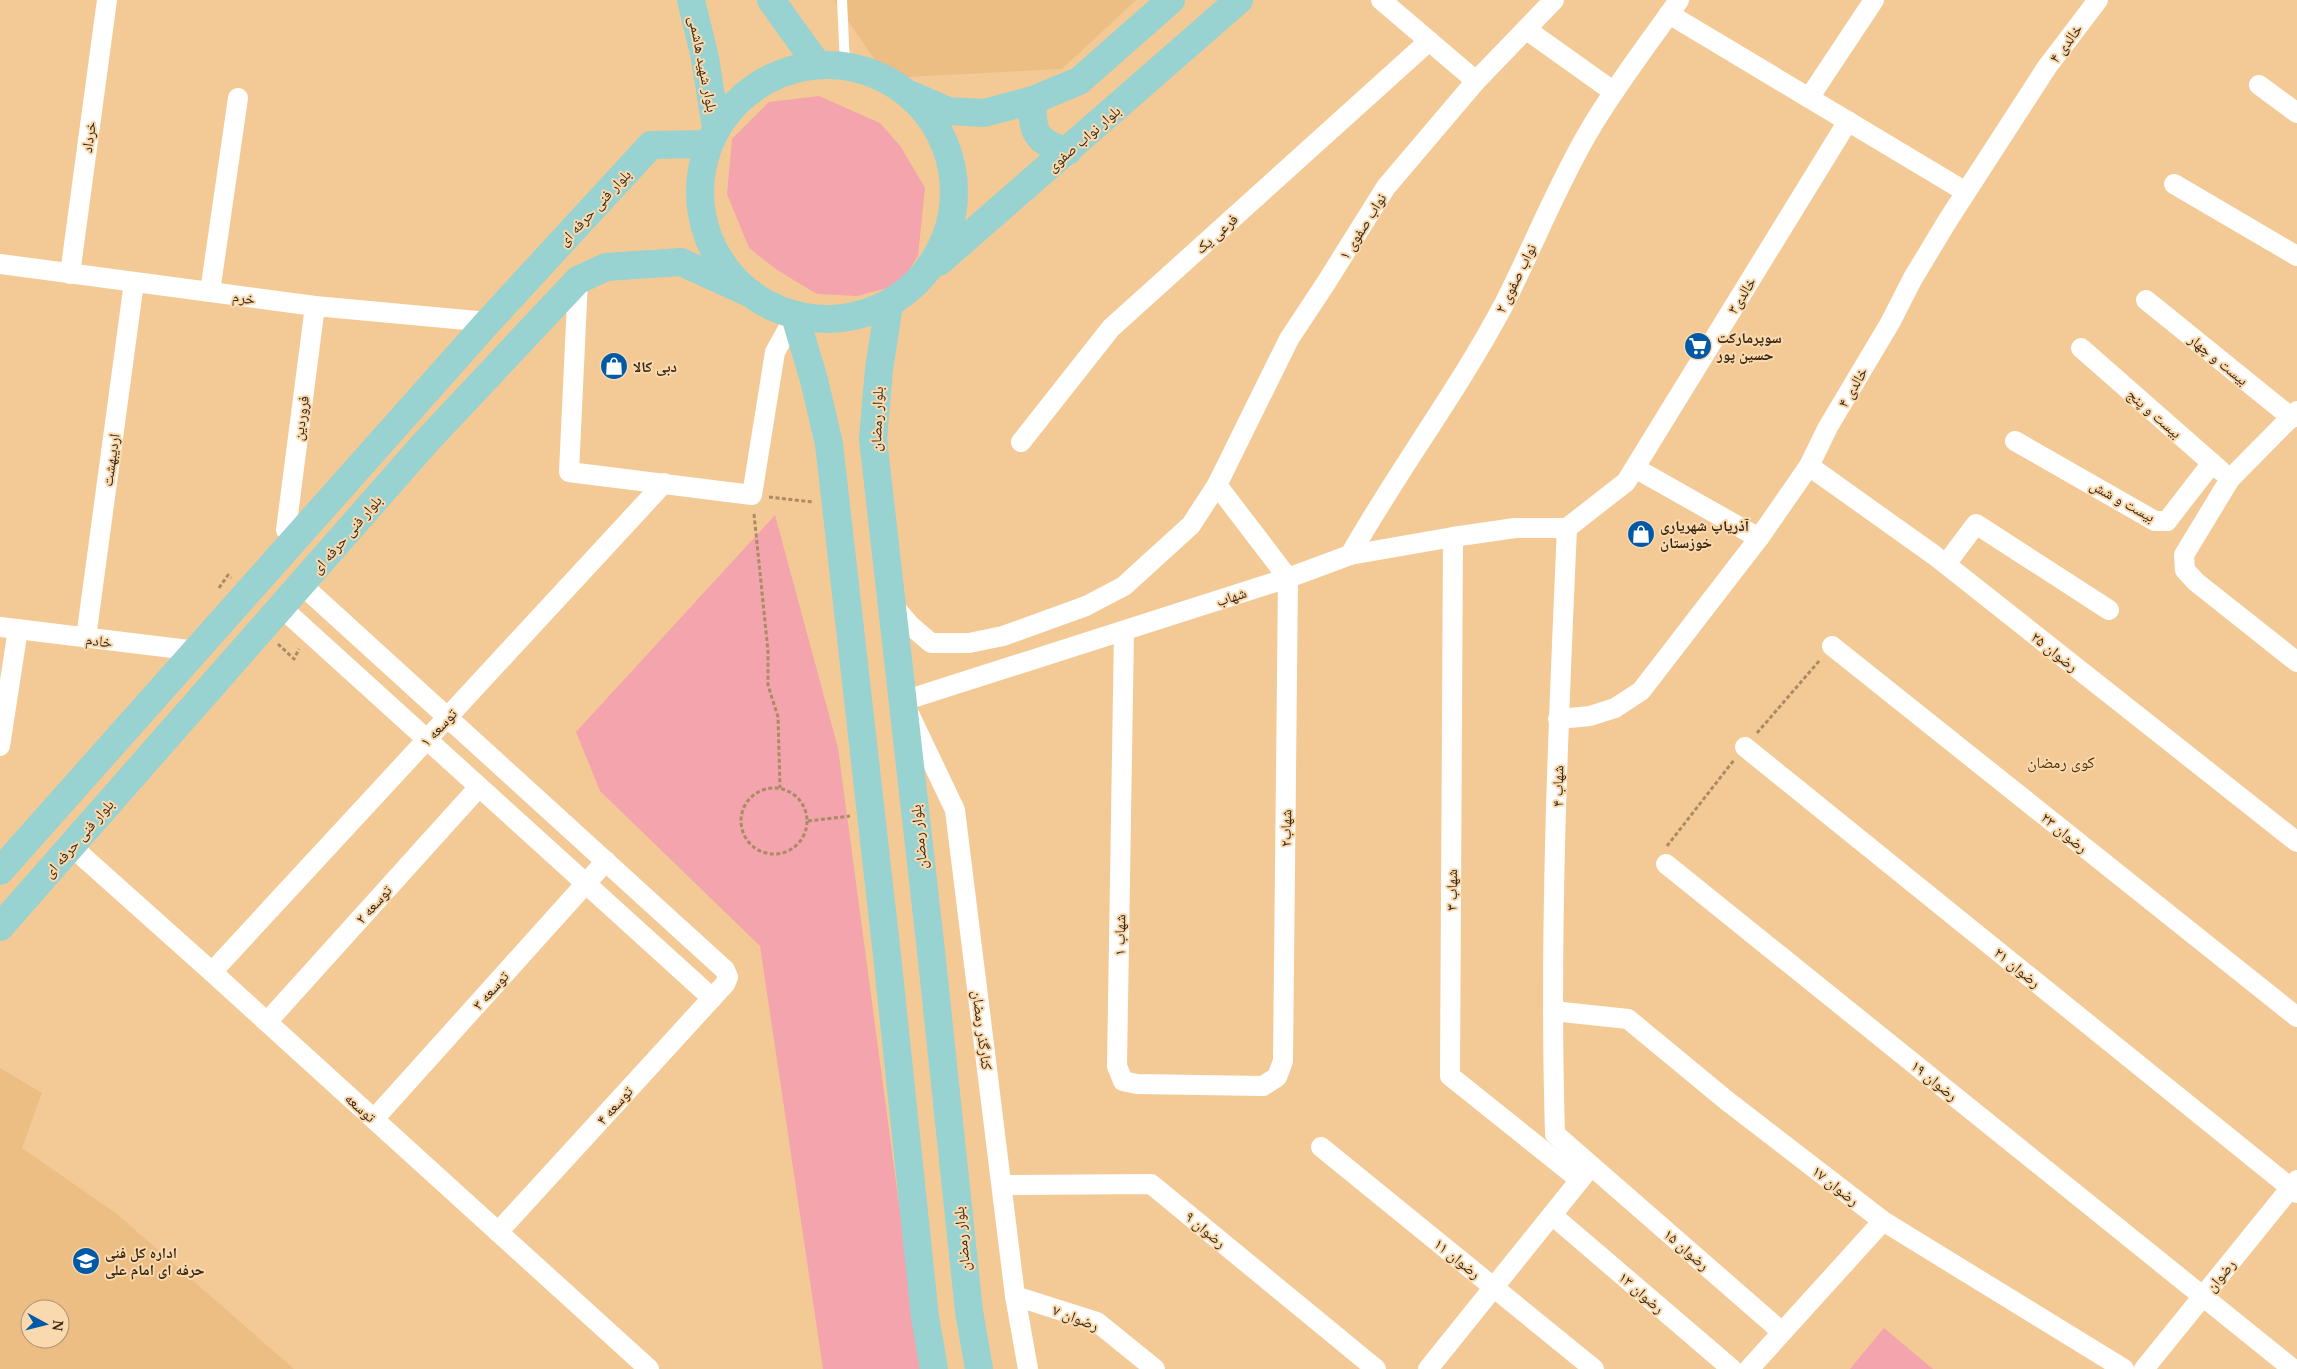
<svg xmlns="http://www.w3.org/2000/svg" width="2297" height="1369" font-family="'Noto Serif','Noto Naskh Arabic',serif">
<style>
.built{fill:#ecbe83;fill-rule:evenodd}
.green{fill:#f4a4ac}
.lines{fill:none;stroke-linecap:round;stroke-linejoin:round}
.path{stroke:#aa8b63;stroke-width:3;stroke-dasharray:4 2.5;stroke-linecap:butt}
.lane{stroke:#fff;stroke-width:10}
.street{stroke:#fff;stroke-width:20}
.primary{stroke:#98d2d1;stroke-width:28}
.labels{text-anchor:middle;dominant-baseline:central;stroke-width:4;stroke-linejoin:round;paint-order:stroke}
.street-label{font-size:15px;fill:#3a2a15;stroke:#fad9af}
.poi-label{font-size:15px;font-weight:bold;fill:#3a2a15;stroke:#fad9af;text-anchor:start}
.neighbourhood-label{font-size:16px;fill:#4e330b;stroke:#fad9af}
</style>
<rect width="100%" height="100%" fill="#f3ca96"/>
<!-- built -->
<g class="built">
<polygon points="834,0 1136,0 1062,69 887,78"/>
<path d="M0,1068L42,1093L22,1148L117,1214L294,1369H0ZM30,1309H60V1339H30Z"/>
</g>
<!-- green -->
<g class="green">
<polygon points="819,96 880,123 901,147 925,188 918,256 899,285 857,296 817,294 777,270 749,248 727,194 732,139 769,102"/>
<polygon points="775,515 838,748 921,1369 823,1369 760,946 600,791 576,732"/>
<polygon points="1884,1328 1933,1369 1850,1369"/>
</g>
<g class="lines">
<!-- path -->
<g class="path">
<polyline points="769,497 813,502"/>
<polyline points="754,514 768,651 768,685 778,717 780,788"/>
<polyline points="219,588 228,575 231,578"/>
<polyline points="278,644 294,659 299,649"/>
<polyline points="1757,733 1820,660"/>
<circle cx="774" cy="821" r="33"/>
<polyline points="808,821 850,816"/>
<polyline points="1667,846 1734,760"/>
</g>
<!-- lane -->
<polyline class="lane" points="842,0 845,65"/>
<!-- street -->
<g class="street">
<polyline points="1381,0 1476,81"/>
<polyline points="1669,14 1966,192"/>
<polyline points="1527,30 1614,92"/>
<polyline points="2259,85 2297,113"/>
<polyline points="1809,98 1874,0"/>
<polyline points="2174,184 2297,256"/>
<polyline points="0,264 315,306 488,322"/>
<polyline points="70,274 107,0"/>
<polyline points="578,280 569,472 752,495 775,352 795,316"/>
<polyline points="210,292 238,98"/>
<polyline points="2146,300 2292,418"/>
<polyline points="2081,348 2221,471"/>
<polyline points="2297,411 2230,479 2184,555 2185,570 2196,582 2297,662"/>
<polyline points="2015,441 2155,521 2167,521 2212,463"/>
<polyline points="1021,442 1111,328 1429,41"/>
<polyline points="1809,466 1934,555 2297,842"/>
<polyline points="1635,468 1759,538"/>
<path d="M1567,528C1558,730 1549,932 1555,1134L1782,1332"/>
<polyline points="1567,528 1626,482 1848,121"/>
<polyline points="286,530 315,306"/>
<polyline points="1453,537 1450,1076 1580,1180"/>
<path d="M1350,555C1398,470 1458,391 1504,304C1533,247 1556,187 1589,131C1616,85 1649,43 1679,0"/>
<polyline points="1946,564 1976,524 2109,610"/>
<polyline points="302,585 725,970 728,977 725,984 498,1232"/>
<polyline points="891,603 910,625 931,643 969,643 1003,636 1086,606 1124,586 1191,525 1217,485 1289,339 1326,283 1386,187 1476,81 1554,0"/>
<polyline points="282,608 712,998"/>
<polyline points="0,627 197,651"/>
<polyline points="1124,631 1117,1066 1123,1081 1137,1084 1263,1086 1277,1077 1283,1061 1288,578 1217,485"/>
<polyline points="86,638 134,282"/>
<polyline points="1832,646 2297,1017"/>
<polyline points="1558,719 1590,716 1615,708 1641,691 1759,538 1809,466 1828,427 1890,323 1913,278 1948,220 2047,67 2098,0"/>
<polyline points="0,746 18,629"/>
<polyline points="1745,747 2297,1193"/>
<polyline points="71,846 212,972 649,1369"/>
<polyline points="1666,864 2293,1369"/>
<polyline points="212,972 664,483"/>
<polyline points="1553,1011 1628,1019 1726,1100 1883,1221 2124,1369"/>
<polyline points="267,1022 479,787"/>
<polyline points="374,1119 606,861"/>
<polyline points="1321,1147 1594,1369"/>
<polyline points="1003,1185 1151,1184 1376,1369"/>
<polyline points="1552,1215 1732,1369"/>
<polyline points="1015,1296 1097,1322 1155,1369"/>
<polyline points="1028,1369 1015,1296 955,810 903,701 1288,578 1350,555 1453,537 1515,528 1567,528"/>
<polyline points="1428,1369 1588,1170"/>
<polyline points="1749,1369 1883,1221"/>
<polyline points="2144,1369 2297,1180"/>
</g>
<!-- primary -->
<g class="primary">
<polyline points="691,0 705,58 716,128"/>
<polyline points="771,0 817,64"/>
<circle cx="827" cy="192" r="127"/>
<polyline points="914,96 948,111 984,113 1033,100 1079,81 1171,0"/>
<path d="M1033,100C1031,132 1036,143 1068,151"/>
<polyline points="939,262 1239,0"/>
<polyline points="889,305 879,369 873,439 931,951 969,1311 979,1369"/>
<polyline points="795,316 814,380 829,444 887,955 925,1317 934,1369"/>
<polyline points="0,871 488,322 651,145 709,144"/>
<polyline points="0,927 425,443 578,280 606,267 681,262 747,292"/>
</g>
</g>
<!-- icons -->
<defs>
<g id="supermarket-disc" transform="scale(1.4375)"><circle r="9.5" fill="#0059a6" stroke="#fad9af"/><path d="M-6-5.5h2.5l.6 2H6L4.5 2H-2.5L-4.4-4H-6ZM-1.5 3.2a1.3 1.3 0 1 0 .1 0ZM3 3.2a1.3 1.3 0 1 0 .1 0Z" fill="#fff"/></g>
<g id="shop-disc" transform="scale(1.4375)"><circle r="9.5" fill="#0059a6" stroke="#fad9af"/><path d="M-5-2.5h2.3a2.7 3.5 0 0 1 5.4 0H5L5.5 6h-11ZM-1.5-2.5h3a1.5 2.3 0 0 0-3 0Z" fill="#fff"/></g>
<g id="school-disc" transform="scale(1.4375)"><circle r="9.5" fill="#0059a6" stroke="#fad9af"/><path d="M0-5L7-2L0 1L-7-2ZM-4 1L0 2.5L4 1V4Q0 6-4 4Z" fill="#fff"/></g>
</defs>
<g fill-rule="evenodd">
<use href="#supermarket-disc" x="1698" y="346"/>
<use href="#shop-disc" x="614" y="366"/>
<use href="#shop-disc" x="1641" y="534"/>
<use href="#school-disc" x="86" y="1261"/>
</g>
<g class="labels">
<!-- street labels -->
<g class="street-label">
<text transform="translate(2065 43) rotate(-53)">خالدی ۴</text>
<text transform="translate(704 64) rotate(79)">بلوار شهید هاشمی</text>
<text transform="translate(88 137) rotate(-82)">خرداد</text>
<text transform="translate(1083 138) rotate(-41)">بلوار نواب صفوی</text>
<text transform="translate(594 207) rotate(-47)">بلوار فنی حرفه ای</text>
<text transform="translate(1362 226) rotate(-58)">نواب صفوی ۱</text>
<text transform="translate(1216 233) rotate(-42)">فرعی یک</text>
<text transform="translate(1515 278) rotate(-64)">نواب صفوی ۲</text>
<text transform="translate(1741 295) rotate(-58)">خالدی۳</text>
<text transform="translate(244 297) rotate(8)">خرم</text>
<text transform="translate(2219 359) rotate(39)">بیست و چهار</text>
<text transform="translate(1852 387) rotate(-60)">خالدی ۴</text>
<text transform="translate(2155 413) rotate(41)">بیست و پنج</text>
<text transform="translate(300 418) rotate(-82)">فروردین</text>
<text transform="translate(876 419) rotate(-88)">بلوار رمضان</text>
<text transform="translate(110 460) rotate(-82)">اردیبهشت</text>
<text transform="translate(2123 500) rotate(29)">بیست و شش</text>
<text transform="translate(346 534) rotate(-49)">بلوار فنی حرفه ای</text>
<text transform="translate(1231 596) rotate(-18)">شهاب</text>
<text transform="translate(99 640) rotate(7)">خادم</text>
<text transform="translate(2055 651) rotate(38)">رضوان ۲۵</text>
<text transform="translate(438 727) rotate(-47)">توسعه ۱</text>
<text transform="translate(1557 786) rotate(-89)">شهاب ۴</text>
<text transform="translate(1285 828) rotate(-89)">شهاب۲</text>
<text transform="translate(2065 832) rotate(39)">رضوان ۲۳</text>
<text transform="translate(918 837) rotate(-96)">بلوار رمضان</text>
<text transform="translate(78 838) rotate(-49)">بلوار فنی حرفه ای</text>
<text transform="translate(1451 890) rotate(-90)">شهاب ۳</text>
<text transform="translate(373 904) rotate(-48)">توسعه ۲</text>
<text transform="translate(1119 935) rotate(-89)">شهاب ۱</text>
<text transform="translate(2018 967) rotate(39)">رضوان ۲۱</text>
<text transform="translate(490 990) rotate(-48)">توسعه ۳</text>
<text transform="translate(983 1030) rotate(83)">کنارگذر رمضان</text>
<text transform="translate(1935 1080) rotate(39)">رضوان ۱۹</text>
<text transform="translate(614 1105) rotate(-48)">توسعه ۴</text>
<text transform="translate(361 1107) rotate(42)">توسعه</text>
<text transform="translate(1836 1185) rotate(38)">رضوان ۱۷</text>
<text transform="translate(1206 1229) rotate(40)">رضوان ۹</text>
<text transform="translate(961 1239) rotate(-96)">بلوار رمضان</text>
<text transform="translate(1687 1249) rotate(41)">رضوان ۱۵</text>
<text transform="translate(1458 1258) rotate(39)">رضوان ۱۱</text>
<text transform="translate(2220 1275) rotate(-51)">رضوان</text>
<text transform="translate(1642 1292) rotate(41)">رضوان ۱۳</text>
<text transform="translate(1076 1317) rotate(21)">رضوان ۷</text>
</g>
<!-- poi labels -->
<g class="poi-label">
<text x="1717" y="337">سوپرمارکت<tspan x="1717" dy="17">حسین پور</tspan></text>
<text x="633" y="366">دبی کالا</text>
<text x="1660" y="525">آذریاپ شهریاری<tspan x="1660" dy="17">خوزستان</tspan></text>
<text x="105" y="1252">اداره کل فنی<tspan x="105" dy="17">حرفه ای امام علی</tspan></text>
</g>
<!-- neighbourhood labels -->
<g class="neighbourhood-label">
<text x="2061" y="762">کوی رمضان</text>
</g>
</g>
<!-- north arrow -->
<g transform="translate(45 1324) rotate(97)"><circle r="24" fill="#fad9af" stroke="#ad9371"/>
<path d="M0-4L9 19L0 12L-9 19Z" fill="#0059a6"/>
<text y="-8" font-size="14" font-weight="bold" text-anchor="middle" fill="#3a2a15">N</text>
</g>
</svg>
